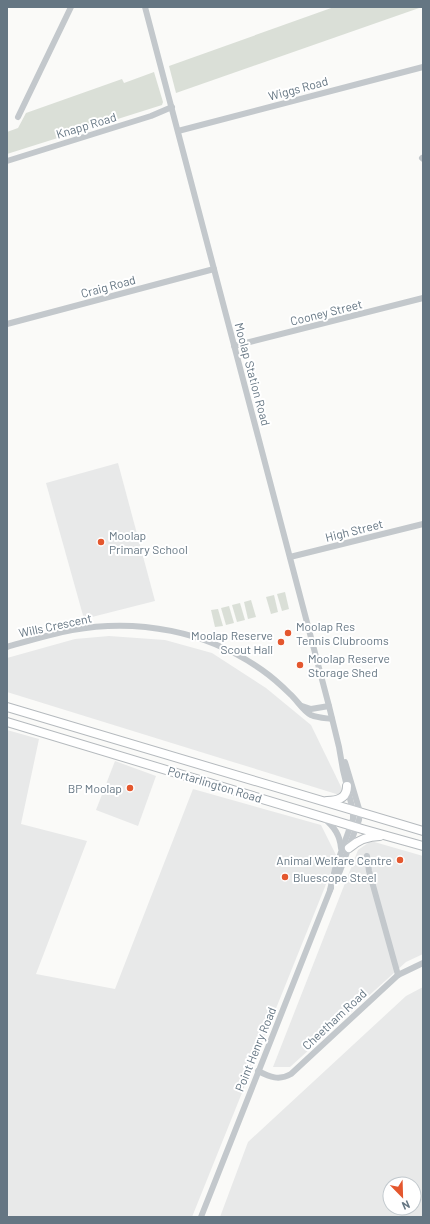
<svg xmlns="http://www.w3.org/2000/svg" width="430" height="1224" font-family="Barlow,sans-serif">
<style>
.built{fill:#e8e9e9;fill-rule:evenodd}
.green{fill:#dadfd7}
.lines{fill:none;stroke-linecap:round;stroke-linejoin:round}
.major-casing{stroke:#b5babe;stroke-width:10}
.minor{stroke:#c3c8cc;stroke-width:6}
.major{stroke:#fff;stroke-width:8}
.poi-dot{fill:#e4572e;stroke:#fff;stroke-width:1.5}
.labels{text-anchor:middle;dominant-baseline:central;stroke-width:4;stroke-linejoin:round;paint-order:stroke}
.street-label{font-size:12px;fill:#657683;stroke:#fff}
.poi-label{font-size:12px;fill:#657683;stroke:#fff;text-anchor:start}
</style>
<rect width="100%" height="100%" fill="#fafaf8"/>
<!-- built -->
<g class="built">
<polygon points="118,463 155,601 84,619 46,483"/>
<polygon points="109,636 165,640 212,653 266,688 311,725 346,797 7,692 7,658 75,639"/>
<polygon points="7,730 39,739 21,824 87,841 36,974 115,989 193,789 321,825 337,857 192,1217 9,1217 7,1209"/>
<polygon points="115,761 156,776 138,826 96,810"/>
<polygon points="371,841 423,856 423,954 406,962 290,1067 273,1067 358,850"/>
<path d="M423,987V1217H220L248,1142L406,996ZM390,1184H414V1208H390Z"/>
</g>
<!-- green -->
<g class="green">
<polygon points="334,7 422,7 176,93 169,66"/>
<polygon points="154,72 163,102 162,105 7,154 7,132 18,128 26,113 122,79 124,83"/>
<polygon points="285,592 289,609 282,611 277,594"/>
<polygon points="274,595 278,612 271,614 266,597"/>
<polygon points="251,600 256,617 248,619 244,602"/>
<polygon points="240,603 245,620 237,622 232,605"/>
<polygon points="229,606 234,623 226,625 221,608"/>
<polygon points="218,609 223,626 215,627 211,610"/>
</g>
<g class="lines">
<!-- major casing -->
<g class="major-casing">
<g id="major">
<polyline points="7,707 423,831"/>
<polyline points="7,722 362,829 423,846"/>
<path d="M327,801C338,801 347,798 347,786"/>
<path d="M349,848C358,840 368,836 380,836"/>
</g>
</g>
<!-- minor -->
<g class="minor">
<polyline points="145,7 329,706 339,747 343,770 353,811 353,819 335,869 330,890"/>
<polyline points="18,117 71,7"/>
<polyline points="178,131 423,67"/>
<polyline points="422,158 423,159"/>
<polyline points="7,161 151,116 172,107"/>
<polyline points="7,324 214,269"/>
<polyline points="234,346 423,298"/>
<polyline points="290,557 423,524"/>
<path d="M7,647C28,641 50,634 72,630C138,618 207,631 262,670C272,677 281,685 290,694C297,700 303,711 311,715C318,718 325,718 332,719"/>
<polyline points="302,706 311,709 329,706"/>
<path d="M325,819C334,827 340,835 341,848"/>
<polyline points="367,856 369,871 398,975"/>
<polyline points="335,880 340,871 359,820 360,812 345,762"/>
<path d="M258,1071C270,1077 279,1081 291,1074L398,975L423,963"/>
<polyline points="201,1217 331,888"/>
</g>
<!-- major -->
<use href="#major" class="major"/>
</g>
<!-- markers -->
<g class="poi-dot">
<circle cx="101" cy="542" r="4"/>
<circle cx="288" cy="633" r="4"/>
<circle cx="281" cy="642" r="4"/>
<circle cx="300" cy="665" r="4"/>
<circle cx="130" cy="788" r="4"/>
<circle cx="400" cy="860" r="4"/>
<circle cx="285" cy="877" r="4"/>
</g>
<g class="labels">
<!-- street labels -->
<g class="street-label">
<text transform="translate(298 88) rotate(-15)">Wiggs Road</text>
<text transform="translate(86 125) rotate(-17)">Knapp Road</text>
<text transform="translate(108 286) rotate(-15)">Craig Road</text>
<text transform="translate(326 312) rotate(-14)">Cooney Street</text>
<text transform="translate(253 374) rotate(75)">Moolap Station Road</text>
<text transform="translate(354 530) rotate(-14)">High Street</text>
<text transform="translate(55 625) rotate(-12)">Wills Crescent</text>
<text transform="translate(215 784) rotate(17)">Portarlington Road</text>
<text transform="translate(334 1019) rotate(-43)">Cheetham Road</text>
<text transform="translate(255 1049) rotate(-68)">Point Henry Road</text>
</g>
<!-- poi labels -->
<g class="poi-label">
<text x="109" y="535">Moolap<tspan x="109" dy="14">Primary School</tspan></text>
<text x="296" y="626">Moolap Res<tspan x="296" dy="14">Tennis Clubrooms</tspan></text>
<text x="273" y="635" text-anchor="end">Moolap Reserve<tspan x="273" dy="14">Scout Hall</tspan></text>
<text x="308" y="658">Moolap Reserve<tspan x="308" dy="14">Storage Shed</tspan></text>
<text x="122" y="788" text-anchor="end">BP Moolap</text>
<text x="392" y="860" text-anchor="end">Animal Welfare Centre</text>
<text x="293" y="877">Bluescope Steel</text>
</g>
</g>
<!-- border -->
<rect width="430" height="1224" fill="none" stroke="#657683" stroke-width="16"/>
<!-- north arrow -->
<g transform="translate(402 1196) rotate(157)"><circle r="19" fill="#ffffff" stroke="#c1c8cd"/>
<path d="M0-3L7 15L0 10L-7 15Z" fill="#e4572e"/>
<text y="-6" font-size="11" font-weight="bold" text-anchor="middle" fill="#657683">N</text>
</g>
</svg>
